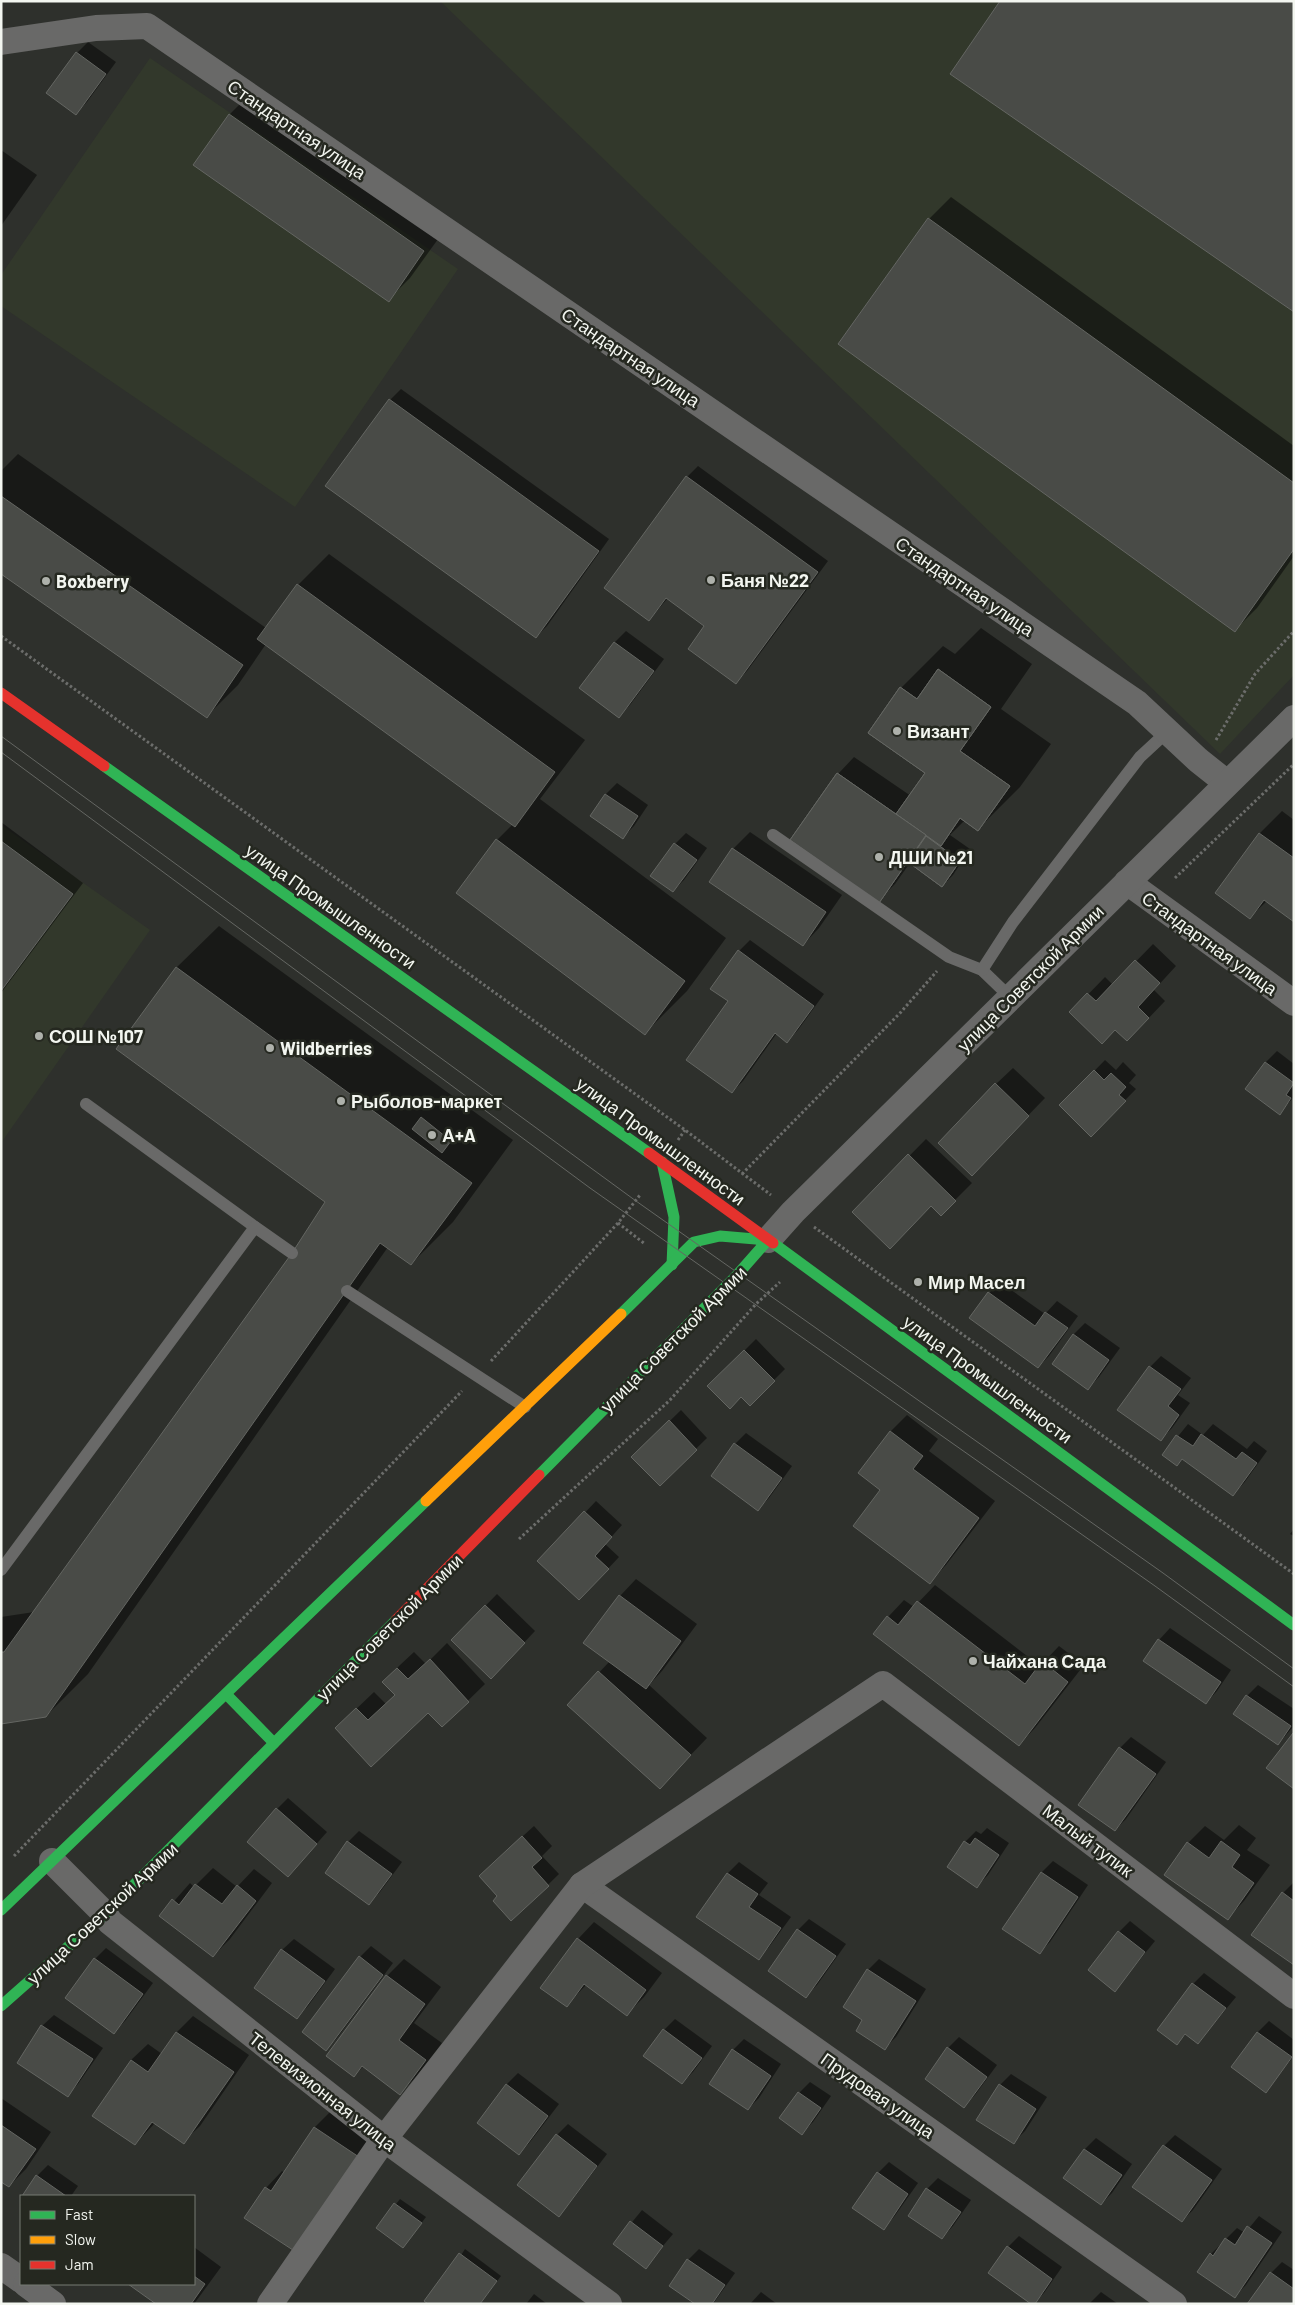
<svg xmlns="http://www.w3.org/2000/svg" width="1295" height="2305" font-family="Barlow,sans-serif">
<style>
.built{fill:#32382b}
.shadow{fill:#0007}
.building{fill:#494b47;stroke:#646662}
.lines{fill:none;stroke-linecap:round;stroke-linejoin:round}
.path{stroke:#6c6d6b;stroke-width:3;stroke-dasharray:2.5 2.5;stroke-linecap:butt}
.lane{stroke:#696968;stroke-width:12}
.street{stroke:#696968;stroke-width:26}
.fast{stroke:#30b455;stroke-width:11}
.slow{stroke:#ff9f0a;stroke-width:11}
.jam{stroke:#e5322d;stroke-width:11}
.tram{stroke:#656763;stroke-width:1}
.poi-dot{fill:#aeb1ab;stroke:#252820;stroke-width:2}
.labels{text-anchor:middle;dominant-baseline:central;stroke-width:5;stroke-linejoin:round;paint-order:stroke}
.street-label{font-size:18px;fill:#f3f6f0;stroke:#252820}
.poi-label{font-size:18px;font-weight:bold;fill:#f3f6f0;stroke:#252820;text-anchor:start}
</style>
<rect width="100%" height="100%" fill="#2e302c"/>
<!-- built -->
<g class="built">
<polygon points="440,1 1294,1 1294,675 1220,754"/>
<polygon points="150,58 458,269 295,507 1,306 1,275"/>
<polygon points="1,825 150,930 1,1143"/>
</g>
<!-- shadow -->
<g class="shadow">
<polygon points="88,42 116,62 87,102 76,113 77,53"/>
<polygon points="252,92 446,228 410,278 388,300 195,164 230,114"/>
<polygon points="1,150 37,175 1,226"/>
<polygon points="951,197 1294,446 1294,556 1257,608 1235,630 929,219"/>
<polygon points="401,389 609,539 547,626 536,637 390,400"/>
<polygon points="18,454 266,628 298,585 329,554 585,740 540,799 726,938 687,991 645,1033 497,840 513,824 266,644 238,685 207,716 1,573 1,471"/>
<polygon points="698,466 828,561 747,671 736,682 706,626 668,598 649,620 687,477"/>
<polygon points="981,628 1032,664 1001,709 1051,744 1020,787 978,829 965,820 950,835 970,849 953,875 942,886 910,863 895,884 878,901 838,774 854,757 911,796 927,773 870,732 901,688 943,646 955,654"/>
<polygon points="626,631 664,659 630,705 619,716 581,688 615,642"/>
<polygon points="617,783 648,805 634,826 623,837 591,816 606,794"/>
<polygon points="1282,811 1294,820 1294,920 1267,901 1250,917 1217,893 1260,833"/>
<polygon points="1,822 83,883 1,993"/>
<polygon points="750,832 842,895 819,928 803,945 710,882 733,849"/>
<polygon points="686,833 707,848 684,880 673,891 675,844"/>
<polygon points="219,926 513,1140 453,1222 411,1264 388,1247 88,1674 46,1716 1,1723 1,1617 34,1612 293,1254 326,1202 118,1049 177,967"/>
<polygon points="750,940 824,994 798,1030 787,1041 777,1033 743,1081 732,1092 730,1001 739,951"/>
<polygon points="1153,944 1176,966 1154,990 1165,1001 1144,1023 1116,1029 1071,1012 1105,977 1113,985"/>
<polygon points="1277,1051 1294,1064 1294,1097 1279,1113 1266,1062"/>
<polygon points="1105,1060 1116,1070 1123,1062 1136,1075 1129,1083 1136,1089 1091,1135 1061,1105"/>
<polygon points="1013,1068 1045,1098 988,1157 996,1084"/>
<polygon points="926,1139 972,1183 941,1214 932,1205 854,1212"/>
<polygon points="1000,1282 1045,1314 1057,1301 1078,1316 1049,1356 1038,1367 989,1293"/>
<polygon points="1085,1323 1120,1348 1099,1377 1088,1388 1054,1363 1074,1334"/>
<polygon points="756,1339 785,1369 750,1404 742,1396 709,1386"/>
<polygon points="1161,1356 1191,1378 1178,1395 1190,1403 1172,1428 1161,1439 1150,1367"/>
<polygon points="681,1410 707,1438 660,1484 633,1457"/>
<polygon points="907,1415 938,1439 929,1451 995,1501 946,1565 930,1582 882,1490 890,1432"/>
<polygon points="1188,1424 1203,1435 1213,1424 1247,1449 1254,1441 1267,1451 1244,1483 1233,1494 1183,1458 1177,1465 1163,1455"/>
<polygon points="746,1433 792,1466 769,1498 758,1509 735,1444"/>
<polygon points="596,1501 622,1525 605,1544 619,1557 590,1588 539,1561"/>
<polygon points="1294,1529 1294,1536 1290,1534"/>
<polygon points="636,1579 697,1624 662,1671 649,1685 707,1738 660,1787 569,1704 610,1661 620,1596"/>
<polygon points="935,1585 1040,1666 1059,1646 1084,1665 1035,1728 1019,1745 888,1617 904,1600 914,1607"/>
<polygon points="497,1594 535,1631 502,1666 452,1640"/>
<polygon points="1170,1628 1231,1670 1217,1691 1206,1703 1144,1661 1159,1640"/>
<polygon points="447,1643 485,1684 442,1726 428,1711 371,1765 353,1712 374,1692 386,1704 396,1695 384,1682 400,1665 414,1652 426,1664"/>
<polygon points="1258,1685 1294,1709 1294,1726 1278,1744 1247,1696"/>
<polygon points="1131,1737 1166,1762 1126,1819 1115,1830 1120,1748"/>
<polygon points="288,1798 327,1832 288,1876 277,1809"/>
<polygon points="1239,1825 1256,1838 1247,1850 1270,1865 1244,1901 1228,1918 1166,1874 1188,1843 1205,1826 1224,1840"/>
<polygon points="534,1826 552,1846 542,1856 559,1874 512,1920 499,1896 491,1865"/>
<polygon points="987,1828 1009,1843 988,1875 977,1886 965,1842 976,1831 981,1834"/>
<polygon points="359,1831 402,1862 380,1892 369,1903 348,1842"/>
<polygon points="1053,1861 1088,1885 1050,1942 1039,1953 1004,1929 1042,1872"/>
<polygon points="739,1862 768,1883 759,1895 791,1917 769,1947 758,1958 698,1916 728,1873"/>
<polygon points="213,1868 237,1887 254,1869 272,1883 230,1939 213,1956 161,1916 190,1883 194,1887"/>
<polygon points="1294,1882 1294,1964 1283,1893"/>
<polygon points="809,1919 846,1944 817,1985 806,1996 798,1930"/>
<polygon points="1130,1921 1155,1941 1115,1990 1119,1932"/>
<polygon points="594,1922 662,1973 644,1997 627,2014 587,1984 566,2006 578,1939"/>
<polygon points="294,1939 335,1969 308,2006 297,2017 282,1950"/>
<polygon points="371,1946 393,1963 337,2038 326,2049 360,1957"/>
<polygon points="106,1948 153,1983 125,2021 114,2032 95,1959"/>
<polygon points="404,1959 441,1987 414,2023 442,2043 417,2076 400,2093 364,2066 354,2075 328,2056 387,1976"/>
<polygon points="879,1959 926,1989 896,2037 885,2048 864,2020 868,1970"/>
<polygon points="1204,1973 1236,1997 1198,2043 1186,2034 1177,2043 1158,2029 1193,1984"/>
<polygon points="54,2015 103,2048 78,2084 67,2095 42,2026"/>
<polygon points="193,2016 249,2055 200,2126 183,2142 155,2123 135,2144 131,2060 148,2044 162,2054 177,2032"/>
<polygon points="675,2019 712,2046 693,2072 682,2083 664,2030"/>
<polygon points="1269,2021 1294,2040 1294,2056 1265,2091 1258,2032"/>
<polygon points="959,2037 997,2065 975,2095 964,2106 948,2048"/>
<polygon points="744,2039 781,2064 759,2098 748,2109 733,2050"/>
<polygon points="518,2073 559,2104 530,2142 519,2154 478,2123 507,2084"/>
<polygon points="1011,2074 1047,2097 1025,2131 1014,2142 1000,2085"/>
<polygon points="810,2082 831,2096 813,2122 802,2133 799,2093"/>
<polygon points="1,2098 51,2132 26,2169 9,2186 1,2180"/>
<polygon points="331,2111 378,2142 315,2236 266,2188 282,2171 285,2173 315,2127"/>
<polygon points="568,2124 607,2154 569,2204 558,2215 518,2185 557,2135"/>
<polygon points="1175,2135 1222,2169 1193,2210 1182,2221 1164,2146"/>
<polygon points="1096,2138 1132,2164 1112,2193 1101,2204 1065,2178 1085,2149"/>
<polygon points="889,2162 918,2183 894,2217 883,2228 878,2173"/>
<polygon points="48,2165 78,2186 71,2196 23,2196 37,2176"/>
<polygon points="938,2178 971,2200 953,2226 942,2238 927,2189"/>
<polygon points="400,2199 426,2217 403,2247 377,2228"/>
<polygon points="642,2210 673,2234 645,2267 615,2243"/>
<polygon points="1259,2216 1282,2232 1246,2285 1235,2296 1211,2254 1237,2228 1245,2233"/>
<polygon points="1019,2236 1062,2267 1044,2293 1033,2304 1008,2247"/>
<polygon points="194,2247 221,2267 194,2304 158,2304 130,2284 194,2284"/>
<polygon points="465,2249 501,2276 480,2304 430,2304"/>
<polygon points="699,2249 735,2273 713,2304 698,2304 688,2260"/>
<polygon points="1282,2262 1294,2270 1294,2304 1271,2273"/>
<polygon points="761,2292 777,2304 750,2304"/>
<polygon points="1101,2292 1118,2304 1089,2304"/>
<polygon points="534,2294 547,2304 526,2304"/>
</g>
<!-- building -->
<g class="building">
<polygon points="1000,1 1294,1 1294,312 950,74"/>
<polygon points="76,52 106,74 76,115 46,93"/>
<polygon points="229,114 424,251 389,302 193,165"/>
<polygon points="928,218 1294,483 1294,549 1235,632 838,344"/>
<polygon points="389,399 599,551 536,638 325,486"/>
<polygon points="686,476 818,572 736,684 688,649 704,626 666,598 649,621 604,588"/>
<polygon points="1,496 243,665 207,718 1,574"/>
<polygon points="297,584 555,772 515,827 257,639"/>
<polygon points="614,642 654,671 619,718 579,688"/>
<polygon points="938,669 991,707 960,751 1010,786 978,831 960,818 941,846 896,814 925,773 868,733 900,687 917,699"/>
<polygon points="938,669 991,707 960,751 1010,786 978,831 960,818 941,846 896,814 925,773 868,733 900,687 917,699"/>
<polygon points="837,773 926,835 879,903 790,840"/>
<polygon points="837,773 926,835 879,903 790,840"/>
<polygon points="605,794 638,816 623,839 590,816"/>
<polygon points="1259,833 1294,858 1294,922 1264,900 1250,919 1215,893"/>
<polygon points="926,836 960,861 942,887 908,862"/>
<polygon points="926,836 960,861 942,887 908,862"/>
<polygon points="496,839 685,981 645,1035 456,893"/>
<polygon points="1,841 73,894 1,991"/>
<polygon points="674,843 697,860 673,892 650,876"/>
<polygon points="732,848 826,912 803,946 709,882"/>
<polygon points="738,950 814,1006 787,1043 775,1033 732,1093 686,1060 728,1001 710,989"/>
<polygon points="1135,960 1160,983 1138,1007 1149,1018 1127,1041 1115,1030 1102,1044 1069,1012 1087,993 1096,1001"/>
<polygon points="176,967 472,1183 411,1265 380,1243 46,1717 1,1724 1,1652 4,1652 292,1253 325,1202 116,1049"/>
<polygon points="1265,1062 1294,1083 1286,1095 1291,1098 1280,1115 1245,1089"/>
<polygon points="1094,1070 1104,1080 1111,1073 1126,1087 1119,1095 1126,1101 1091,1137 1059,1105"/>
<polygon points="995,1083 1029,1116 972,1176 938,1143"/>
<polygon points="421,1117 451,1141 442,1153 412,1129"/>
<polygon points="908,1154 956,1201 941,1216 931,1206 890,1249 852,1212"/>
<polygon points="988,1292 1035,1326 1045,1312 1068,1328 1038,1368 969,1318"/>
<polygon points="1073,1334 1109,1360 1088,1390 1052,1364"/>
<polygon points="744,1350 775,1381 750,1406 741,1397 730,1409 707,1386"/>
<polygon points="1149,1366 1181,1389 1168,1406 1179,1415 1161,1441 1117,1410"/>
<polygon points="669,1420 697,1450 660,1486 631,1457"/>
<polygon points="890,1431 923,1456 913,1469 979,1518 930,1584 853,1526 880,1490 858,1473"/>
<polygon points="1201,1434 1236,1459 1242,1452 1257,1463 1233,1496 1182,1459 1177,1466 1162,1455 1176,1435 1193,1446"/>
<polygon points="734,1443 782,1478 758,1511 711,1476"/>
<polygon points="584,1511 612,1537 595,1556 609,1569 579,1600 537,1561"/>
<polygon points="619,1595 681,1641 646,1689 583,1643"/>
<polygon points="917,1601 1025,1684 1042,1661 1068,1682 1019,1746 873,1634 887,1616 898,1625"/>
<polygon points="485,1605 525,1643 491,1679 451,1640"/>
<polygon points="1158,1639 1221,1682 1206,1704 1143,1661"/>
<polygon points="430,1659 469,1702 442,1727 428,1713 371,1767 335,1728 356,1708 368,1720 395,1695 382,1682 397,1668 408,1679"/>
<polygon points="598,1671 691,1755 660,1789 567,1705"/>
<polygon points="1246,1695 1291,1726 1278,1745 1233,1714"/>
<polygon points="1293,1733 1294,1733 1294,1789 1266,1768"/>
<polygon points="1119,1747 1156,1774 1115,1831 1078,1805"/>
<polygon points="276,1808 317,1844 288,1877 247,1842"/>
<polygon points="522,1836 542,1858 532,1867 549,1886 511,1921 493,1901 497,1896 479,1876"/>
<polygon points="975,1838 999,1855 977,1888 947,1867 964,1841 970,1845"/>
<polygon points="347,1841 392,1874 369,1905 325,1873"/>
<polygon points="1221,1841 1240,1855 1232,1867 1254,1883 1228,1920 1164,1875 1187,1842 1209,1858"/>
<polygon points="1041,1872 1078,1897 1040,1954 1002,1929"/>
<polygon points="727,1873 758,1894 749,1907 781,1928 759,1960 696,1917"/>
<polygon points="195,1884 222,1904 237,1885 256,1901 213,1957 159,1916 172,1899 179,1905"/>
<polygon points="1282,1892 1294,1901 1294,1965 1251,1935"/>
<polygon points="797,1929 836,1956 806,1998 768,1971"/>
<polygon points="1118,1931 1145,1952 1115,1992 1088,1970"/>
<polygon points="577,1938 646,1990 627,2016 584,1984 567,2007 540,1988"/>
<polygon points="281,1949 325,1981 297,2019 254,1988"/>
<polygon points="359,1956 383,1975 326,2051 302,2032"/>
<polygon points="94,1958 143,1994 114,2034 65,1998"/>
<polygon points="867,1969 916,2001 885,2050 856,2031 862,2020 843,2007"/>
<polygon points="386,1975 425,2004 399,2040 426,2060 400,2095 362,2066 354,2077 326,2056"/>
<polygon points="1192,1983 1226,2008 1198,2044 1185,2034 1177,2045 1157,2030"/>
<polygon points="41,2025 93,2059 68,2097 17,2063"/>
<polygon points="663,2029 702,2058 682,2084 643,2056"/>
<polygon points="176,2032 234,2072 184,2144 152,2122 135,2145 92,2116 131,2060 148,2072"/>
<polygon points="1257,2032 1292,2057 1266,2093 1231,2067"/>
<polygon points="947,2047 987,2077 964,2108 925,2079"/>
<polygon points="732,2049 771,2076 748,2110 709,2084"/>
<polygon points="506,2084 548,2116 519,2155 477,2123"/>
<polygon points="999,2084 1036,2109 1014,2144 976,2120"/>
<polygon points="798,2092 821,2108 802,2135 779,2118"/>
<polygon points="1,2125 36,2149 9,2187 1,2182"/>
<polygon points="314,2127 362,2159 299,2254 244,2218 265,2187 271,2191"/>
<polygon points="556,2134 597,2166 559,2217 517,2185"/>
<polygon points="1163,2145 1212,2180 1182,2222 1132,2187"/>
<polygon points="1084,2149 1122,2175 1101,2205 1063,2178"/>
<polygon points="877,2172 908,2194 884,2230 852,2208"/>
<polygon points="36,2175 66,2196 22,2196"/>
<polygon points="926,2188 961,2212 942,2239 908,2216"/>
<polygon points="394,2203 422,2223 403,2248 376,2228"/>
<polygon points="630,2221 663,2246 646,2269 613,2244"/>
<polygon points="1247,2226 1272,2243 1235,2298 1197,2272 1210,2253 1213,2256 1225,2238 1235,2245"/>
<polygon points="1007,2246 1052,2279 1035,2304 1031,2304 988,2273"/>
<polygon points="459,2253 497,2281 480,2304 428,2304 424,2301"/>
<polygon points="687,2259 725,2285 712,2304 695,2304 669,2286"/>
<polygon points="1270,2272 1294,2289 1294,2304 1247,2304"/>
<polygon points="194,2276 205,2284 191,2304 156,2304 128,2284 194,2284"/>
</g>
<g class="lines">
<!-- path -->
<g class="path">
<polyline points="1,636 685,1130 771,1195"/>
<polyline points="1216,740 1255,674 1294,631"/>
<polyline points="1175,878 1294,764"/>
<polyline points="678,1140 685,1130"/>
<polyline points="742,1174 901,1012 937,971"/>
<polyline points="618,1223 645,1244"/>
<polyline points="814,1227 1294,1574"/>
<polyline points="491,1361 618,1223 640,1195"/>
<polyline points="519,1539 670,1400 756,1304 780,1282"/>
<polyline points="14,1856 462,1391"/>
</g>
<!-- lane -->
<g class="lane">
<polyline points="773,835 949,957 982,970 1011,998"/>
<polyline points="982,970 1013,922 1140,757 1167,732"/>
<polyline points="86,1104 255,1227"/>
<polyline points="347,1291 525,1407"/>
<polyline points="1,1570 255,1227 292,1253"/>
</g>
<!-- street -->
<g class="street">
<polyline points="1,42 96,28 147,26 1137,703 1198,760 1227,783"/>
<polyline points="1127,882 1294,1003"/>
<polyline points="768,1240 793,1212 1294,718"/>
<polyline points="52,1861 105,1914 110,1922 384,2139 609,2304"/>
<polyline points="582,1885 1174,2304"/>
<polyline points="1,2266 21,2280"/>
<polyline points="26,2284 53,2304"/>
<polyline points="270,2304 384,2139 582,1885 883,1684 1294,1996"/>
</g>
<!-- fast -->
<g class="fast">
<polyline points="104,766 649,1153"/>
<polyline points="662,1162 674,1217 672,1265"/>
<polyline points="773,1243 1294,1625"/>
<polyline points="621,1314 694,1242 720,1236 768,1240"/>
<polyline points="539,1475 738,1274 768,1240"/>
<polyline points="227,1695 274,1743"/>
<polyline points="1,1910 426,1501"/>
<polyline points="1,2006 105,1914 396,1620"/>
</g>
<!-- slow -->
<polyline class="slow" points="426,1501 621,1314"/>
<!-- jam -->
<g class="jam">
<polyline points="1,693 104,766"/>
<polyline points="649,1153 773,1243"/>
<polyline points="396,1620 539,1475"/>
</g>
<!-- tram -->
<g class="tram">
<polyline points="1,736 636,1201 1163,1573 1294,1669"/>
<polyline points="1,752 590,1188 1155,1586 1294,1687"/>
</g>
</g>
<!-- markers -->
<g class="poi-dot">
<circle cx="711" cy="580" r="5"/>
<circle cx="46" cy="581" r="5"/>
<circle cx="897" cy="731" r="5"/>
<circle cx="879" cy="857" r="5"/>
<circle cx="39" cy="1036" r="5"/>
<circle cx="270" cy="1048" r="5"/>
<circle cx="341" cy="1101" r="5"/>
<circle cx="432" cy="1135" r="5"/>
<circle cx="918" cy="1282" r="5"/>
<circle cx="973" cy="1661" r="5"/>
</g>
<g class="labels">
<!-- street labels -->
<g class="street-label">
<text transform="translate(297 129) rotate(34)">Стандартная улица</text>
<text transform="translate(631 357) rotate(34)">Стандартная улица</text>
<text transform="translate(965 586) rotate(34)">Стандартная улица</text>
<text transform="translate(331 906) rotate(35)">улица Промышленности</text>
<text transform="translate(1210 943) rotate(36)">Стандартная улица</text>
<text transform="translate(1030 978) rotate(-45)">улица Советской Армии</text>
<text transform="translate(661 1141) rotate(36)">улица Промышленности</text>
<text transform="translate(673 1339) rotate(-45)">улица Советской Армии</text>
<text transform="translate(988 1379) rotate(36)">улица Промышленности</text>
<text transform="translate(389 1627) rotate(-45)">улица Советской Армии</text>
<text transform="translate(1088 1840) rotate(37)">Малый тупик</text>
<text transform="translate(102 1913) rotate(-43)">улица Советской Армии</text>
<text transform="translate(323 2091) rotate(38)">Телевизионная улица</text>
<text transform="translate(878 2095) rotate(35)">Прудовая улица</text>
</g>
<!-- poi labels -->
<g class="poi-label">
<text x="721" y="580">Баня №22</text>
<text x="56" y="581">Boxberry</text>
<text x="907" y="731">Визант</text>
<text x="889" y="857">ДШИ №21</text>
<text x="49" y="1036">СОШ №107</text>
<text x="280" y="1048">Wildberries</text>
<text x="351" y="1101">Рыболов-маркет</text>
<text x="442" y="1135">А+A</text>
<text x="928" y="1282">Мир Масел</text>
<text x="983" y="1661">Чайхана Сада</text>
</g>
</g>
<!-- border -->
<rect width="1295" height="2305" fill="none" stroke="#f3f6f0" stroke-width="5"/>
<!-- legend -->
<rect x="20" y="2195" width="175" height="90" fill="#252820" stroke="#777a73"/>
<rect x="30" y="2211" width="25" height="8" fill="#30b455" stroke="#777a73"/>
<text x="65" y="2220" font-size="15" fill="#f3f6f0">Fast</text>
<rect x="30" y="2236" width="25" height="8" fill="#ff9f0a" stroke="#777a73"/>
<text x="65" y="2245" font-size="15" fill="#f3f6f0">Slow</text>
<rect x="30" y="2261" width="25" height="8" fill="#e5322d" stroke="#777a73"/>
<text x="65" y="2270" font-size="15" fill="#f3f6f0">Jam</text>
</svg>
